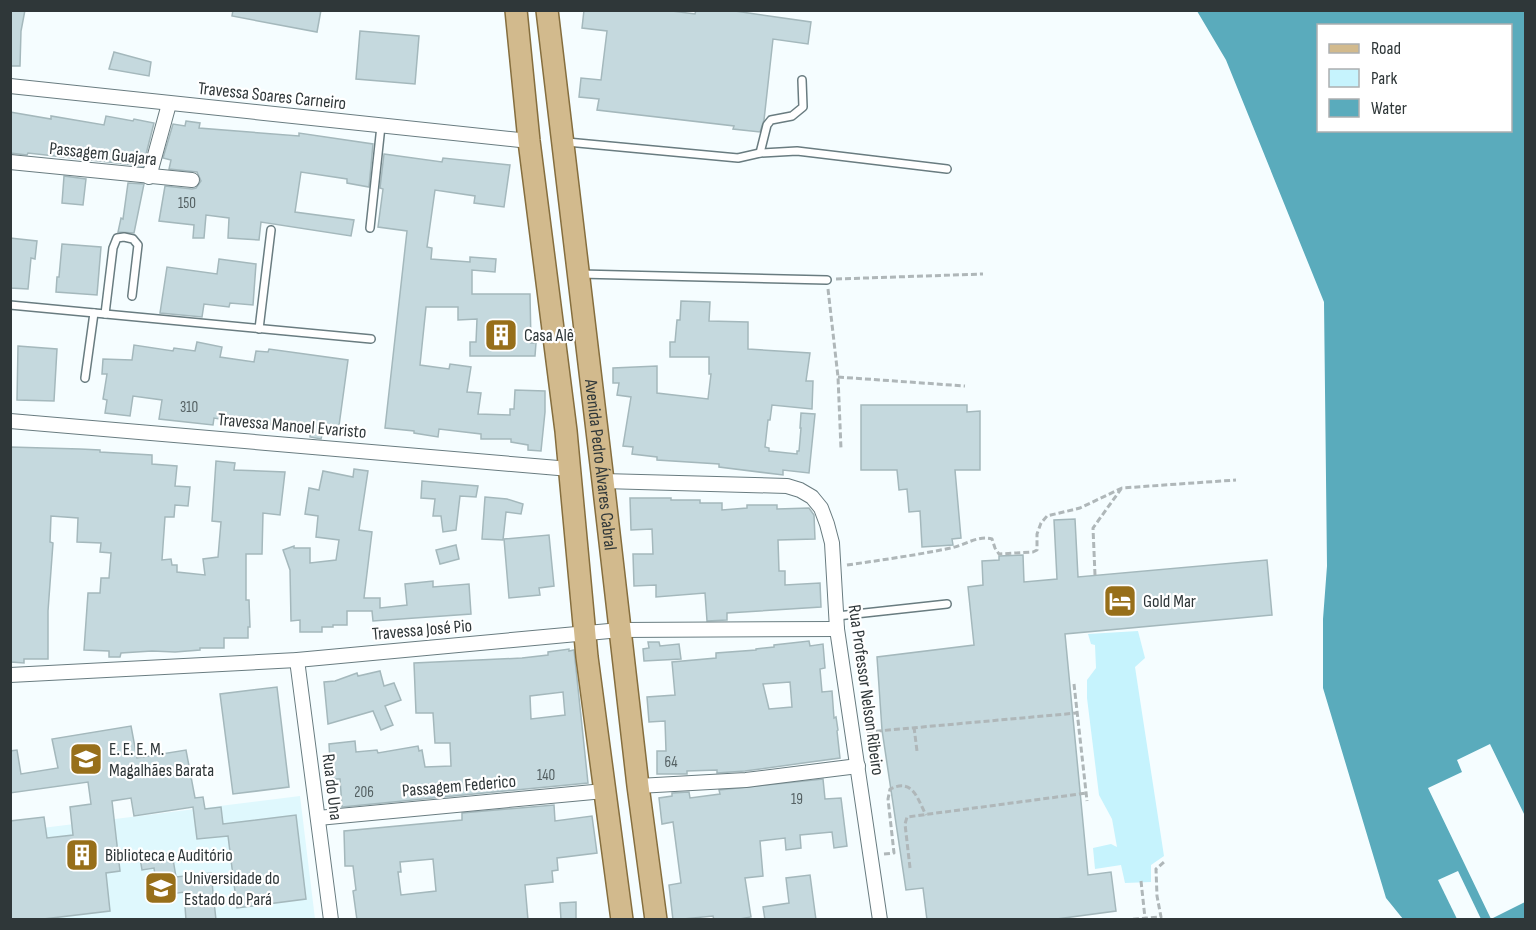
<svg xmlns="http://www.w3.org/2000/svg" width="1536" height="930" font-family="'Sofia Sans Condensed',sans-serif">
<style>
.built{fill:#dff8fd}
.green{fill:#c6f3fd}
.water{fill:#5aabbc;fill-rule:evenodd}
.pier{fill:#f5fdff}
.building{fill:#c5d9de;stroke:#a4b8bc;stroke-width:1.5;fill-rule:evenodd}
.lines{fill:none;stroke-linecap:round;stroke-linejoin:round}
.service-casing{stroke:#697c80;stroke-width:10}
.minor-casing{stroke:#697c80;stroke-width:16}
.primary-casing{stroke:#856e3e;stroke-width:24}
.path{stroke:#afb7b9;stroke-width:3;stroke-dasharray:6 3;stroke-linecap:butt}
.service{stroke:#fff;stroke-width:7}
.minor{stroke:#fff;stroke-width:14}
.primary{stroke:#d2ba8d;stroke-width:21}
.labels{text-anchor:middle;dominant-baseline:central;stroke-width:4.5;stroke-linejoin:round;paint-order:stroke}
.number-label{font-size:15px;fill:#546062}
.street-label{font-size:18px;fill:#2f3739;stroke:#fff}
.poi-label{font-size:18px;fill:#2f3739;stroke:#fff;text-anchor:start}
</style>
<rect width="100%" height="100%" fill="#f5fdff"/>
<!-- built -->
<polygon class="built" points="300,796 315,919 11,919 10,832"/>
<!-- green -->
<polygon class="green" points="1138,631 1145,658 1135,667 1164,856 1151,865 1151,882 1125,883 1121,865 1095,869 1093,848 1111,844 1117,847 1112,819 1099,795 1087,698 1087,680 1096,668 1095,645 1091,644 1088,634"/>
<!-- water -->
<path class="water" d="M1197,11H1525V919H1403L1386,898L1323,688V619L1327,566L1324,302L1226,60ZM1318,26H1510V130H1318Z"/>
<!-- pier -->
<g class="pier">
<polygon points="1490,744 1526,818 1525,902 1491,919 1428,788 1462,772 1457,760"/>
<polygon points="1458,871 1481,919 1457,919 1438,880"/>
</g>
<!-- building -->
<g class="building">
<polygon points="10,10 25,10 21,31 20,66 10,66"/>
<polygon points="233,10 321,10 317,32 232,16"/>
<polygon points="584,10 664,10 695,14 696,10 728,10 811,22 808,44 773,39 764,120 760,132 733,129 734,126 597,110 599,99 579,97 581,78 601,80 607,31 582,28"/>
<polygon points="360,31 419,36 415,84 356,79"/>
<polygon points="114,52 151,62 149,76 109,69"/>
<polygon points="10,112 51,119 51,116 104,125 106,116 133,121 134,119 154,123 143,166 28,153 27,155 10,153"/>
<polygon points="186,121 200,123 199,128 299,136 299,133 373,144 369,187 347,183 347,179 301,172 295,212 354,220 351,236 261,222 259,240 228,238 229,218 206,215 204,238 193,238 194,225 159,221 165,186 192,189 196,188 201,181 197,172 169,169 171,160 163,158 173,124 185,126"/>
<polygon points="384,154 442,162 443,158 510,165 504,207 474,203 475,196 435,190 427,247 432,248 431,259 470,262 470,257 496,259 495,272 472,270 472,294 530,294 531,343 536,343 535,356 470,356 470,342 476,342 477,319 458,320 458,307 426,307 420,365 449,369 450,364 471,367 467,392 481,393 478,414 510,415 510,409 514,409 515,390 545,391 545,412 541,451 528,450 528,445 511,442 511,439 481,439 481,434 439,429 438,437 414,433 414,431 385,428 407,231 378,227 383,189 380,188"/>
<polygon points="64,176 86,179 83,205 62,203"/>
<polygon points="128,183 144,184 134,233 118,232 121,218 123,219"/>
<polygon points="10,238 37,241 35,259 31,258 28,289 10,288"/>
<polygon points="62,244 101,247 97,295 56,292 57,277 59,277"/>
<polygon points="219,259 256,264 253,305 230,303 229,307 204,304 202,317 160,313 167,267 217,274"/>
<polygon points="681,301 710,302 709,321 748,322 748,349 810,353 806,381 813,381 812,409 772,405 770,420 768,420 765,447 769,448 769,451 797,454 797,451 799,451 801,428 800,428 801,413 815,414 809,473 783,470 783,475 719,467 719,464 657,460 657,457 632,454 633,447 623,446 631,397 617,395 619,383 613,383 613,368 657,366 657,393 708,399 711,374 709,374 709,357 670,357 670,342 675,342 677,320 680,320"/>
<polygon points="197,342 222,347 220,357 254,362 256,351 268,352 269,349 348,360 338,433 323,431 321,439 310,437 311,430 271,423 270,425 243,422 243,423 214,418 213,425 159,419 162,400 133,396 130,416 105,413 107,400 103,399 107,374 102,374 103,359 132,360 134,345 173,351 174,348 195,351"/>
<polygon points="18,346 57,349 54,401 17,400"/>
<polygon points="861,405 967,405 967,412 980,411 980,470 955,470 961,538 952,539 953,545 922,547 920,511 909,512 907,489 899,490 897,470 861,470"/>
<polygon points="10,447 80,449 100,450 100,452 152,455 152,464 177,466 175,486 190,487 188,506 175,505 174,517 165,517 162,560 171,559 172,565 177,565 177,572 205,575 203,559 218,557 221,522 212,521 216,461 235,463 234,470 285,472 280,515 263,513 262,554 246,554 246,600 249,600 250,627 248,627 248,638 224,638 224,648 200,648 200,650 175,652 152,651 121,653 120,657 109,657 109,651 84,650 88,593 100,593 101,578 109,578 111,553 100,552 101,543 77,542 78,518 51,516 50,542 53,543 48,611 48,659 24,659 24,663 11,662"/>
<polygon points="354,469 368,471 359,530 372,532 364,598 380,598 380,608 407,605 405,584 433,581 433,587 469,584 471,614 373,621 372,611 347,611 347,625 333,625 333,627 322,627 322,632 300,632 300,620 291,621 290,570 283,550 294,546 294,548 310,548 310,563 336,560 339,540 316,537 318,516 305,514 309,488 319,490 323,471 353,477"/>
<polygon points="422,481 478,486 476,497 460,496 456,530 443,532 441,516 433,516 435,499 421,498"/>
<polygon points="485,497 507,499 523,504 521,514 506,512 503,540 482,539"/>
<polygon points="630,498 671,498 671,500 700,500 700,503 722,503 722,510 747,508 747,505 777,505 777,509 809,508 814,515 815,539 778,540 779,571 785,571 785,585 820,583 821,607 727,613 727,620 707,621 705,593 656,597 656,585 634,586 633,554 653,554 652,529 631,530"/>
<polygon points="1075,519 1078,577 1267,560 1272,615 1065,634 1088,875 1111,872 1116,911 1049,920 927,920 923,888 906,890 882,730 877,657 974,645 968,587 983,585 982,561 999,560 999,556 1023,555 1024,582 1057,579 1054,520"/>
<polygon points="549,535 554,586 539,588 540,595 509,598 504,539"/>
<polygon points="456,545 459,559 440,564 436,550"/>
<path d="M809,641L810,646L823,644L825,668L820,669L822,692L832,691L834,718L836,717L838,730L837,731L840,758L745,771L717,773V770L687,771V774H657V751H666L665,721L649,722L647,697L675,695L672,662L716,658V653L756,650V649L774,647V645ZM790,682L792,707L769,709L763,684Z"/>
<polygon points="648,642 659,642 660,646 679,644 681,659 644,661 643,649 649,648"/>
<path d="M569,649V651L574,650L588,783L342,807L340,779H331L329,744L355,741L356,752L377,750L378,753L418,746L419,751L422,750L425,767L451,766L450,743H435L433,713H416L414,663L522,658L548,655V652ZM563,692L565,715L531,719L530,696Z"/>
<polygon points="380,671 384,686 394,683 401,700 385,706 393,725 381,730 373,711 328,724 324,682 335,681 357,673 358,676"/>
<polygon points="277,687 289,787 233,794 220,694"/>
<polygon points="131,726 137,758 186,750 195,798 203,797 205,809 221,807 223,824 296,815 306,899 237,908 228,836 197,839 193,807 134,816 131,798 112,801 120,871 106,873 110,911 35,920 10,920 10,821 44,817 47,838 73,835 70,807 91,804 88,782 10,793 10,751 17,750 21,774 58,768 52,739"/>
<polygon points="823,779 825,799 841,798 847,846 834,848 832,832 800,835 801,848 786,850 785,838 760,841 763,876 745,878 751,917 734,920 714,920 713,916 673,920 669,885 681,883 673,822 662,824 659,798 672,796 672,793 689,792 690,798 720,794 719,790"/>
<path d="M554,805L555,821L592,816L597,853L557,858L558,870L552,871L553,882L525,885L528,920H357L353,891L356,890L353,866H345L344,831L462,820V813ZM433,859L436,891L401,895L398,872H401L400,862Z"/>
<polygon points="172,853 176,877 211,873 216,920 186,920 184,892 158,896 154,868 142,870 140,858"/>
<polygon points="810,875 816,920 765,920 763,907 789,903 786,878"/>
<polygon points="576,902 576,920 561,920 560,903"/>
</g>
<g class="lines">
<!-- service casing -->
<g class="service-casing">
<g id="service">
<polyline points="567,142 738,158 760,153 797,151 947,169"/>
<polyline points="760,153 767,125 771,120 792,116 803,107 802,80"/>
<polyline points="370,228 381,126"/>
<polyline points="580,274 827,280"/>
<polyline points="10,305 371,339"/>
<polyline points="105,314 113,248 117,238 124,237 133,239 138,245 132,296"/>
<polyline points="259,329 271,230"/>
<polyline points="85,378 94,313"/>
<polyline points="837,616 947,604"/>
</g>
</g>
<!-- minor casing -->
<g class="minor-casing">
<g id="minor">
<polyline points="10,86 529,141"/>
<polyline points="10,162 192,180"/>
<polyline points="149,177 169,104"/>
<polyline points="10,421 570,469"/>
<polyline points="603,481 787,486 800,490 812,497 821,508 827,524 832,543 837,629 880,920"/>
<polyline points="297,660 331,920"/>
<polyline points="10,675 297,660 620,630 837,629"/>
<polyline points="638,786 746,780 858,766"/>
<polyline points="318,818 604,791"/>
</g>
</g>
<!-- primary casing -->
<g class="primary-casing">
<g id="primary">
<polyline points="516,10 529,141 566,431 587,657 622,920"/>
<path id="s1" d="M547,10L603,481L638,786L656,920"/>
</g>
</g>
<!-- path -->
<g class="path">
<polyline points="836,279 983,274"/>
<polyline points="828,289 838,377 841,449"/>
<polyline points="838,377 965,386"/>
<path d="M847,565C882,560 917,555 951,548C965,545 978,535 992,539L995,548L999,554L1033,552L1037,550V534L1041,523L1047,516L1080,508L1122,488L1236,480"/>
<polyline points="1095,575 1093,528 1121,489"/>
<polyline points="1074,684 1087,801"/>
<polyline points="914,727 917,751"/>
<polyline points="867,732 1077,713"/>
<path d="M884,854L894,853L888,799L890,789C913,778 917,798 926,815"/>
<polyline points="910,868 905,824 907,817 1087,793"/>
<polyline points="1141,881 1145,918"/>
<polyline points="1124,920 1161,917 1157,896 1156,869 1164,862"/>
</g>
<!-- service -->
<use href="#service" class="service"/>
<!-- minor -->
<use href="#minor" class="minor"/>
<!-- primary -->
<use href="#primary" class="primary"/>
</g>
<!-- icons -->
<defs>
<g id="building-square" transform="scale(1.725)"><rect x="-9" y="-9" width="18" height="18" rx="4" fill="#976f1a" stroke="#fff"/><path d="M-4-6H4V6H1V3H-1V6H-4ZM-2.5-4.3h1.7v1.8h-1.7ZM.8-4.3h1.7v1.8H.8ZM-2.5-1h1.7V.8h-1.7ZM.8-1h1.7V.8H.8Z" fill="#fff"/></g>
<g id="hotel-square" transform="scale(1.725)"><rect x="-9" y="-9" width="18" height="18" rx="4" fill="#976f1a" stroke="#fff"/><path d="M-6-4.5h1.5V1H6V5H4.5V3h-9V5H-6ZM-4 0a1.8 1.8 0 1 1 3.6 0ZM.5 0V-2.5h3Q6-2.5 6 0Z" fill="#fff"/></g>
<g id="school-square" transform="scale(1.725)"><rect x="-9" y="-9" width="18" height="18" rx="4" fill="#976f1a" stroke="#fff"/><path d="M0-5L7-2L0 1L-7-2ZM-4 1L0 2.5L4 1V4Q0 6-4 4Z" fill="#fff"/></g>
<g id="university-square" transform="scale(1.725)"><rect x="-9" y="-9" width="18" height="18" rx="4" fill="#976f1a" stroke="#fff"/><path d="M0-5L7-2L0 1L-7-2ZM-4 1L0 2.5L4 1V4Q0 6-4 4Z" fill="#fff"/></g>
</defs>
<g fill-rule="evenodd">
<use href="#building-square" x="501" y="335"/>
<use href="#hotel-square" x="1120" y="601"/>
<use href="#school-square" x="86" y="759"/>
<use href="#building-square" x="82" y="855"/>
<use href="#university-square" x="161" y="888"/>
</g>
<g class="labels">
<!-- number labels -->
<g class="number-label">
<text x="187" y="203">150</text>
<text x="189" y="407">310</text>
<text x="671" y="762">64</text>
<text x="546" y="775">140</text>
<text x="364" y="792">206</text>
<text x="797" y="799">19</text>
</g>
<!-- street labels -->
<g class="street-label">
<text transform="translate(272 96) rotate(6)">Travessa Soares Carneiro</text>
<text transform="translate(103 154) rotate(6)">Passagem Guajara</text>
<text transform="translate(292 426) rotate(5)">Travessa Manoel Evaristo</text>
<text stroke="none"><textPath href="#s1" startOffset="458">Avenida Pedro Álvares Cabral</textPath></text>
<text transform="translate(422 630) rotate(-5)">Travessa José Pio</text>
<text transform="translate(866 690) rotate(82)">Rua Professor Nelson Ribeiro</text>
<text transform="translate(459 786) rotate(-5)">Passagem Federico</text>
<text transform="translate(332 787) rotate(83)">Rua do Una</text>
</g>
<!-- poi labels -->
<g class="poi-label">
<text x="524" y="335">Casa Alê</text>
<text x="1143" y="601">Gold Mar</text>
<text x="109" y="749">E. E. E. M.<tspan x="109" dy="21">Magalhães Barata</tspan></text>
<text x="105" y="855">Biblioteca e Auditório</text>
<text x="184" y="878">Universidade do<tspan x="184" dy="21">Estado do Pará</tspan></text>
</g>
</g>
<!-- border -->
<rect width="1536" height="930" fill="none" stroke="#2f3739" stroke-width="24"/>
<!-- legend -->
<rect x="1317" y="24" width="195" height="108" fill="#ffffff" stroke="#acafb0" stroke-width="1.5"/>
<rect x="1329" y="44" width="30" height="9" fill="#d2ba8d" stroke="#acafb0" stroke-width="1.5"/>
<text x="1371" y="54" font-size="18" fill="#2f3739">Road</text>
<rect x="1329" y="69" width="30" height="18" fill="#c6f3fd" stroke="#acafb0" stroke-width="1.5"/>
<text x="1371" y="84" font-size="18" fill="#2f3739">Park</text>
<rect x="1329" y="99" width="30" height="18" fill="#5aabbc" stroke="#acafb0" stroke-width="1.5"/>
<text x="1371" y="114" font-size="18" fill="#2f3739">Water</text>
</svg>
